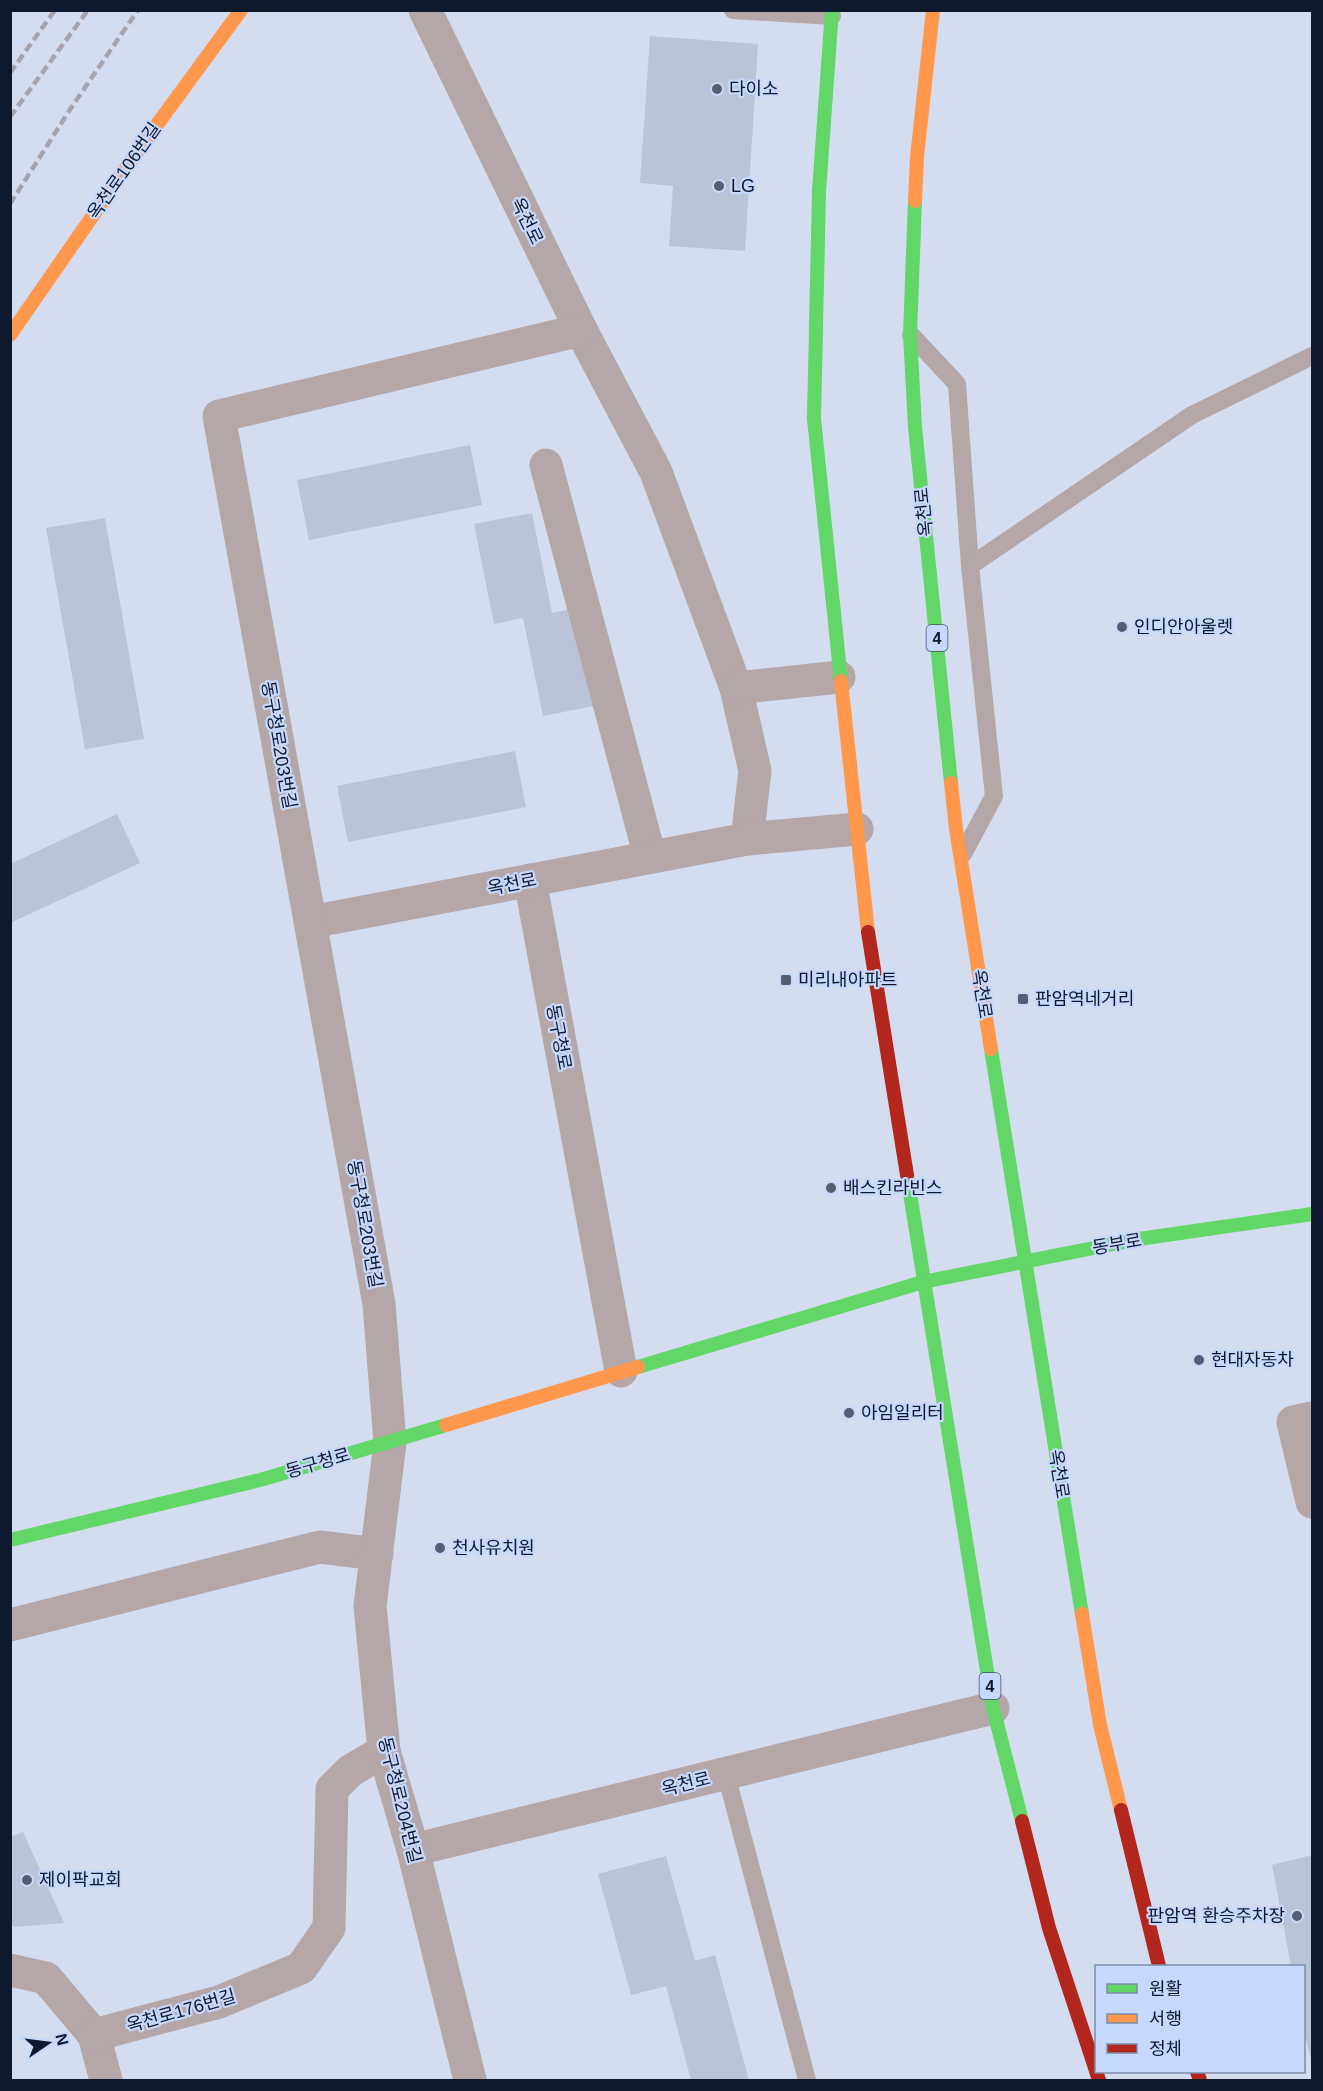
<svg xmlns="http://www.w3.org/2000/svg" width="1323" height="2091" font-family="Arial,'Noto Sans KR',sans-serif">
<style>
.building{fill:#bac3d7}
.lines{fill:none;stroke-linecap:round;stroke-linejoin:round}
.lane{stroke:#b5a6a8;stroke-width:18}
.street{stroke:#b5a6a8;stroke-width:33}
.fast{stroke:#63d668;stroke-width:14}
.slow{stroke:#ff974d;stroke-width:14}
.jam{stroke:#b3261e;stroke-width:14}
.rail{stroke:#a8a3aa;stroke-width:4.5;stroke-dasharray:9 4.5;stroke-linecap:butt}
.poi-dot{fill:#545d72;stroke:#c7d8fd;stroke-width:2}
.labels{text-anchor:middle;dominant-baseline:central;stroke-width:4.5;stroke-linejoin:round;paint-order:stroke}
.shield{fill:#c7d8fd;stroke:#46526c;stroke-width:1.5}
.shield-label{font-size:16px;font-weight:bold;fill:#0f192e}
.poi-label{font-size:18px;fill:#0f192e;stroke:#c7d8fd;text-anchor:start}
.street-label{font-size:18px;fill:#0f192e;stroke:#c7d8fd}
</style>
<rect width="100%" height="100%" fill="#d4dcf0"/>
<!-- building -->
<g class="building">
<polygon points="650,36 758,44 745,251 669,246 673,186 640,183"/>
<polygon points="470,445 482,505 309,540 297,480"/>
<polygon points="532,513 552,613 579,607 599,705 543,716 523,618 494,624 474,524"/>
<polygon points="105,518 144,739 85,749 46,528"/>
<polygon points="515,751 526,807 348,842 337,786"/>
<polygon points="117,814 140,863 10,923 10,864"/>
<polygon points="23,1832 64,1923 14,1927 10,1922 10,1837"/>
<polygon points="1312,1855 1312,2063 1304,2032 1304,1966 1291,1966 1272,1865"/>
<polygon points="666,1856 695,1961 715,1955 749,2080 691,2080 666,1986 631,1995 598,1874"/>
</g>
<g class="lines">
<!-- lane -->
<g class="lane">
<polyline points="733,10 832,16"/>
<polyline points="911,335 957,384 970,566"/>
<polyline points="963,854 994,796 970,566 1192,415 1312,356"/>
<polyline points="726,1774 807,2080"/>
</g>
<!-- street -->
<g class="street">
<polyline points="425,10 581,330 656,472 736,688 755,771 747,839"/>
<polyline points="546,465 650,857"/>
<polyline points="736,688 839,677"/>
<polyline points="530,880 621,1371"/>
<polyline points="311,922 747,839 857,829"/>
<polyline points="1312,1418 1293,1422 1312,1502"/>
<polyline points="10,1625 320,1547 377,1554"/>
<polyline points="413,1850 993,1708"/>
<polyline points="10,1970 46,1978 94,2035 106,2080"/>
<polyline points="94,2035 219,2002 301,1968 329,1928 332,1789 350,1771 384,1751"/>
<polyline points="470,2080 413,1850 384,1751 370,1606 390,1443 379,1304 219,416 581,330"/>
</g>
<!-- fast -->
<g class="fast">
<polyline points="832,10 819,191 814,419 841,681"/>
<polyline points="915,201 910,334 915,427 951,783"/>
<polyline points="991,1049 1082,1614"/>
<polyline points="907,1175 993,1708 1022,1821"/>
<polyline points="638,1367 923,1282 1139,1239 1312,1214"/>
<polyline points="10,1540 260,1480 446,1425"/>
</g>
<!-- slow -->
<g class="slow">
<polyline points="915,201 917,157 933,10"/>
<polyline points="10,335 137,152 241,10"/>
<polyline points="841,681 868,932"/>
<polyline points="951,783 956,829 991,1049"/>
<polyline points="446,1425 638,1367"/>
<polyline points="1082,1614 1100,1725 1121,1810"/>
</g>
<!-- jam -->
<g class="jam">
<polyline points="868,932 907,1175"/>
<polyline points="1121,1810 1159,1966"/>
<polyline points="1022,1821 1049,1928 1099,2080"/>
<polyline points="1197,2072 1200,2080"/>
</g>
<!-- rail -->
<g class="rail">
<polyline points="10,73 55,10"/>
<polyline points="10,117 88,10"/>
<polyline points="10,204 71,108 138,10"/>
</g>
</g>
<!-- markers -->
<g class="poi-dot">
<circle cx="717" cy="89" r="6"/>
<circle cx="719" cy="186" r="6"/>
<circle cx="1122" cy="627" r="6"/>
<rect x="780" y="974" width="12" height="12" rx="3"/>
<rect x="1017" y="993" width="12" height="12" rx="3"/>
<circle cx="831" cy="1188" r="6"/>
<circle cx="1199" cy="1360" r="6"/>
<circle cx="849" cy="1413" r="6"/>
<circle cx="440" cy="1548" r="6"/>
<circle cx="27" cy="1880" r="6"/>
<circle cx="1297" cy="1916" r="6"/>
</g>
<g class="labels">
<!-- shield labels -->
<g class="shield">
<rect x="926.5" y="625" width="21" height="26" rx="4.5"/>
<rect x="979.5" y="1673" width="21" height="26" rx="4.5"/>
</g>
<g class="shield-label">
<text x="937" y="638">4</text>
<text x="990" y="1686">4</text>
</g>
<!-- poi labels -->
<g class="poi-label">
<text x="729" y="89">다이소</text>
<text x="731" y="186">LG</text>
<text x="1134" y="627">인디안아울렛</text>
<text x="798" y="980">미리내아파트</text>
<text x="1035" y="999">판암역네거리</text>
<text x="843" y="1188">배스킨라빈스</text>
<text x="1211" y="1360">현대자동차</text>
<text x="861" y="1413">아임일리터</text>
<text x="452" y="1548">천사유치원</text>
<text x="39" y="1880">제이팍교회</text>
<text x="1285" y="1916" text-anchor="end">판암역 환승주차장</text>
</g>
<!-- street labels -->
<g class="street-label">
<text transform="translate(124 171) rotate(-55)">옥천로106번길</text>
<text transform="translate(527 221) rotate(64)">옥천로</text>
<text transform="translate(924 512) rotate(-96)">옥천로</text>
<text transform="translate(279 745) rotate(80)">동구청로203번길</text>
<text transform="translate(512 884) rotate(-11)">옥천로</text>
<text transform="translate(982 994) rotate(81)">옥천로</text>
<text transform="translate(559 1037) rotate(79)">동구청로</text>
<text transform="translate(365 1224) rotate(80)">동구청로203번길</text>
<text transform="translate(1117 1244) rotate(-10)">동부로</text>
<text transform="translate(318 1463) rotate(-16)">동구청로</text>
<text transform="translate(1059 1474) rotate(81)">옥천로</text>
<text transform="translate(686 1784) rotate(-14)">옥천로</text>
<text transform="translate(400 1800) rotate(76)">동구청로204번길</text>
<text transform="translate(181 2011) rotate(-16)">옥천로176번길</text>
</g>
</g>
<!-- border -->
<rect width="1323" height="2091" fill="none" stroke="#0f192e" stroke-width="24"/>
<!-- legend -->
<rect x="1095" y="1965" width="210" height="108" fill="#c7d8fd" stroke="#7d8caa" stroke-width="1.5"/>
<rect x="1107" y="1984" width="30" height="9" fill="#63d668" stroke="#7d8caa" stroke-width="1.5"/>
<text x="1149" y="1995" font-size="18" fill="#0f192e">원활</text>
<rect x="1107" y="2014" width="30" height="9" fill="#ff974d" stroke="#7d8caa" stroke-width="1.5"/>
<text x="1149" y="2025" font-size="18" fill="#0f192e">서행</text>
<rect x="1107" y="2044" width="30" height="9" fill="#b3261e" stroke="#7d8caa" stroke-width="1.5"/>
<text x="1149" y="2055" font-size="18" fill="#0f192e">정체</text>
<!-- north arrow -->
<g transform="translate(48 2043) rotate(76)" stroke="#c7d8fd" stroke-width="4.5" paint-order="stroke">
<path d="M0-4.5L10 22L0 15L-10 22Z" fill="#0f192e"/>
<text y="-9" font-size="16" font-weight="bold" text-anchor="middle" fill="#0f192e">N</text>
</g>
</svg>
